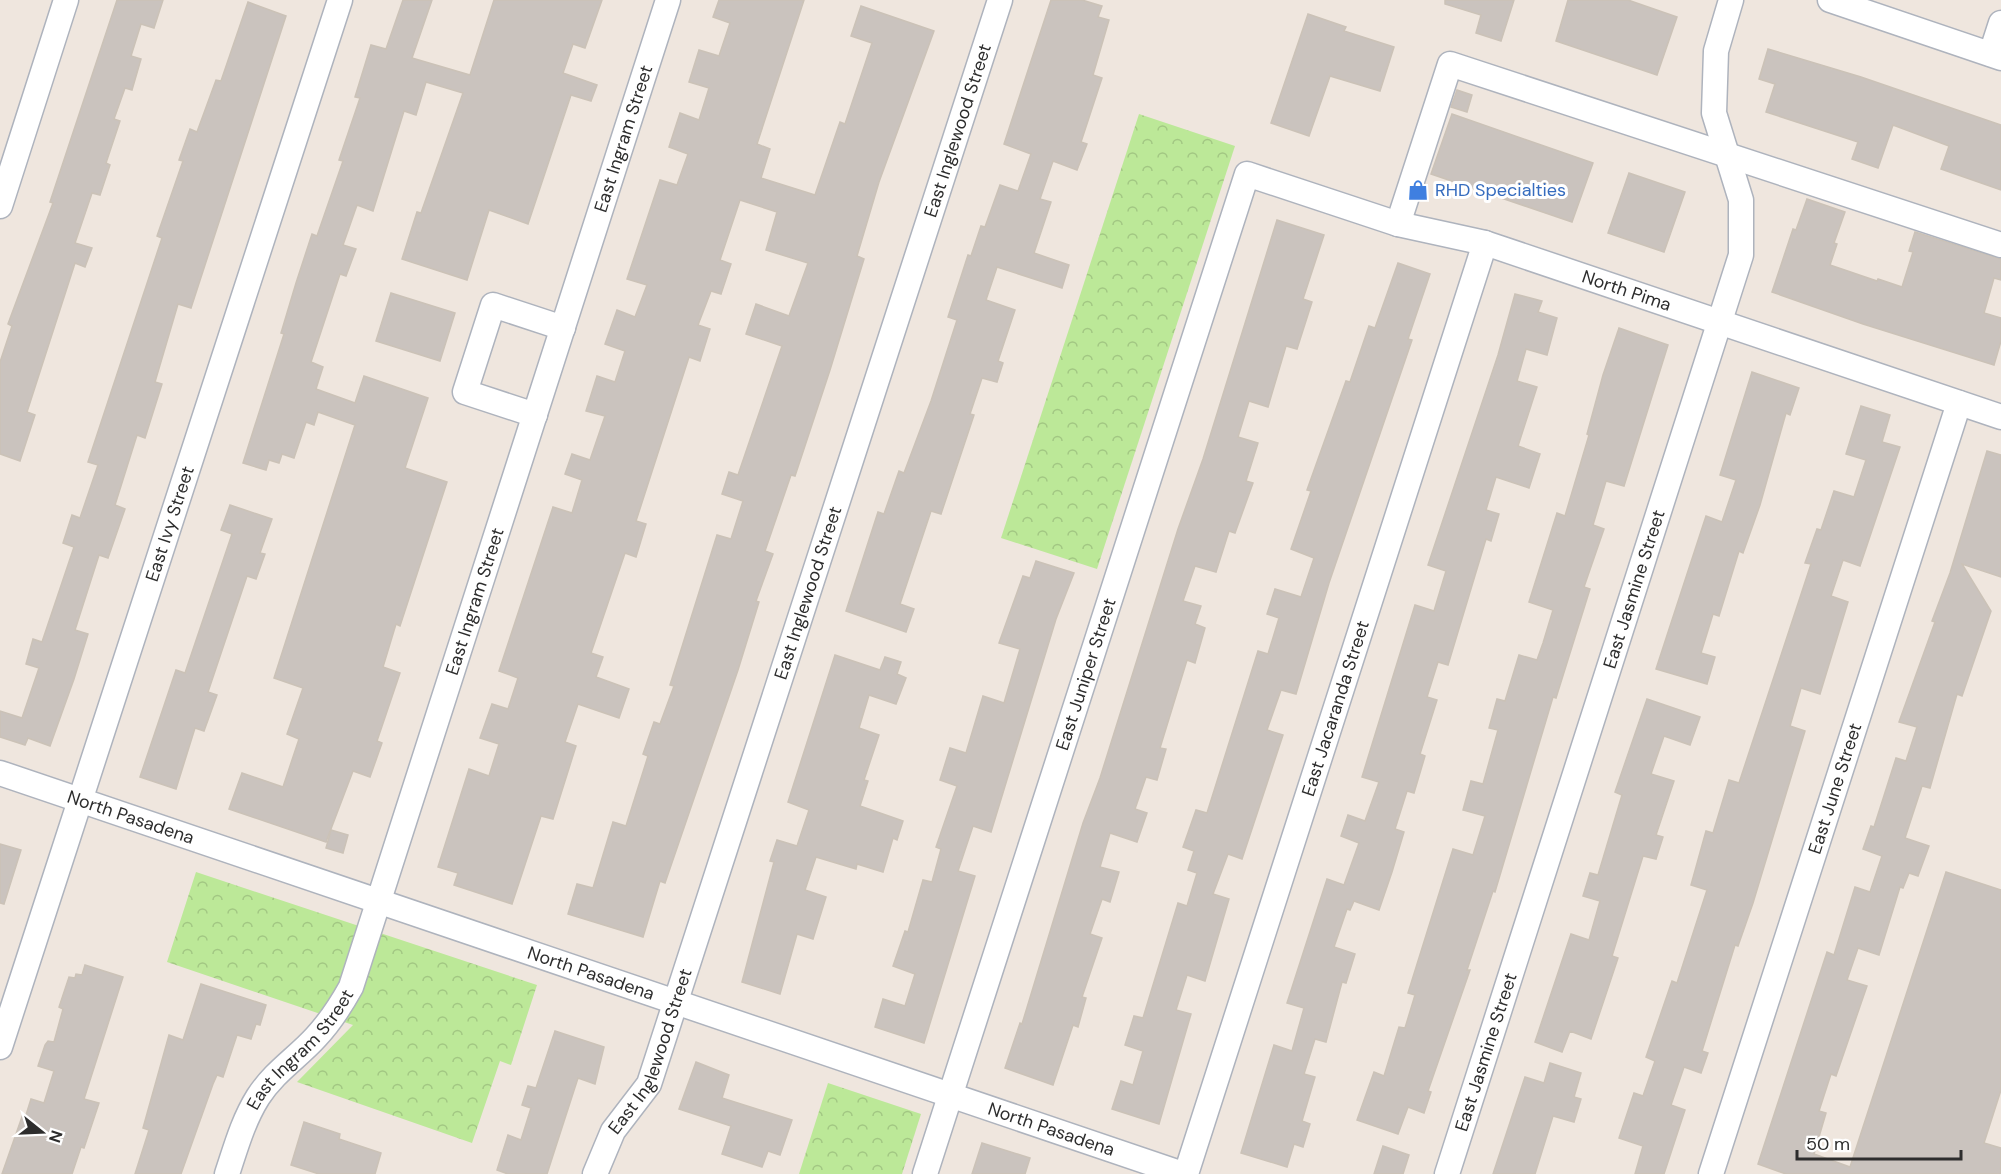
<svg xmlns="http://www.w3.org/2000/svg" width="2001" height="1174" font-family="'DM Sans',sans-serif">
<style>
.forest{fill:url(#forest-crowns)}
.building{fill:#cac3be;stroke:#cbc2b7;stroke-width:1.5}
.lines{fill:none;stroke-linecap:round;stroke-linejoin:round}
.minor-casing{stroke:#aeb3bd;stroke-width:27}
.minor{stroke:#fff;stroke-width:24}
.labels{text-anchor:middle;dominant-baseline:central;stroke-width:6;stroke-linejoin:round;paint-order:stroke}
.street-label{font-size:18px;fill:#2d2d2d;stroke:#fff}
.shop-label{font-size:18px;fill:#366cbe;stroke:#fff;text-anchor:start}
</style>
<defs>
<pattern id="forest-crowns" width="20" height="18" patternUnits="userSpaceOnUse" patternTransform="scale(1.5)"><rect width="20" height="18" fill="#bce898"/><path d="M2 6a3 3 0 1 1 6 0M12 15a3 3 0 1 1 6 0" fill="none" stroke="#a2c783"/></pattern>
</defs>
<rect width="100%" height="100%" fill="#efe6de"/>
<!-- forest -->
<g class="forest">
<polygon points="1139,114 1235,146 1097,569 1001,538"/>
<polygon points="196,872 537,985 511,1065 500,1061 472,1143 297,1082 353,1025 167,962"/>
<polygon points="828,1083 921,1114 902,1174 799,1174"/>
</g>
<!-- building -->
<g class="building">
<polygon points="117,0 163,0 154,28 141,24 131,56 141,59 132,90 125,88 114,119 120,121 106,163 110,165 100,195 92,193 75,243 92,248 85,267 75,263 27,412 35,415 20,461 0,454 0,362 12,326 8,324 53,203 50,202"/>
<polygon points="403,0 432,0 412,58 470,75 494,0 602,0 585,48 573,44 563,73 597,85 591,101 571,95 528,224 489,210 467,280 402,259 417,212 421,213 463,93 426,82 416,115 404,111 373,211 357,205 343,245 356,249 346,276 340,274 311,362 323,367 316,389 355,403 364,376 428,398 405,468 447,482 400,626 396,624 383,667 400,673 377,741 382,743 370,777 353,771 326,842 229,809 242,773 283,787 299,739 287,734 303,688 274,678 355,425 318,412 314,425 306,422 294,458 282,454 279,463 269,460 266,470 243,463 284,334 281,333 296,283 312,234 317,236 343,161 339,160 360,98 355,97 371,45 386,49"/>
<polygon points="719,0 804,0 757,144 770,149 761,178 815,195 840,122 845,124 872,43 851,36 861,6 934,31 879,182 857,256 864,259 830,370 795,476 791,475 765,551 773,554 756,601 759,602 738,670 665,883 660,881 643,937 568,914 577,884 593,888 613,822 626,826 648,756 643,754 654,722 660,724 674,686 670,685 717,535 731,539 743,501 722,494 729,472 738,475 782,346 746,334 756,304 789,316 808,263 766,250 777,212 740,200 720,260 731,264 721,294 711,291 698,325 710,329 700,361 689,357 636,521 646,524 636,557 625,553 591,653 603,657 596,677 629,689 619,718 578,704 565,742 576,746 553,819 541,816 512,904 454,885 458,873 438,867 469,769 489,776 499,744 480,738 492,704 508,709 518,678 499,671 553,507 572,513 582,480 565,474 572,454 590,460 605,416 586,411 597,376 615,382 625,351 605,344 617,310 635,317 647,285 627,279 660,180 677,185 688,154 669,147 680,113 699,120 709,88 689,82 699,50 719,56 730,23 713,17"/>
<polygon points="1051,0 1082,0 1102,6 1098,17 1109,20 1093,75 1102,78 1081,142 1087,144 1077,170 1053,161 1040,199 1051,202 1034,253 1069,265 1062,288 997,267 986,300 1015,310 998,361 1003,363 997,382 982,378 970,414 974,415 941,514 931,511 900,604 914,609 906,632 846,611 878,512 884,514 899,471 904,473 931,401 957,320 948,317 968,255 971,256 981,226 985,227 1000,185 1018,191 1031,154 1004,144"/>
<polygon points="1445,0 1514,0 1501,41 1476,33 1481,15 1445,4"/>
<polygon points="1568,0 1628,0 1677,17 1657,75 1556,41"/>
<polygon points="248,2 286,16 191,308 178,304 155,382 162,384 145,438 137,435 115,505 125,509 108,558 99,555 75,630 88,634 74,679 50,746 28,738 25,745 0,737 0,711 22,718 39,668 26,664 33,639 42,642 74,547 63,543 72,515 80,518 98,465 88,462 162,238 157,236 183,161 179,160 190,129 197,132 216,80 221,81"/>
<polygon points="1308,14 1346,27 1344,31 1394,47 1380,91 1330,76 1309,136 1271,123"/>
<polygon points="1768,49 1861,77 2001,125 2001,190 1941,169 1949,146 1893,125 1878,168 1852,159 1858,142 1766,112 1775,84 1759,79"/>
<polygon points="1457,90 1472,95 1467,112 1451,107"/>
<polygon points="1452,114 1593,163 1572,222 1431,174"/>
<polygon points="1629,173 1685,192 1664,252 1608,233"/>
<polygon points="1807,199 1845,212 1834,243 1837,244 1830,265 1877,281 1878,279 1902,287 1913,252 1909,251 1915,232 2001,259 2001,280 1994,278 1984,313 2001,318 2001,341 1994,365 1863,324 1772,292 1793,229 1796,230"/>
<polygon points="1277,220 1324,235 1303,299 1312,302 1297,349 1286,346 1268,407 1249,401 1238,437 1258,443 1246,481 1253,483 1235,533 1229,531 1216,572 1195,566 1183,601 1201,606 1195,624 1205,628 1195,663 1187,660 1160,748 1166,749 1157,780 1146,777 1135,809 1147,813 1137,842 1110,833 1100,867 1119,872 1110,902 1102,899 1090,934 1102,938 1082,997 1086,998 1078,1027 1073,1025 1053,1085 1005,1068 1020,1023 1022,1024 1083,823 1100,778 1178,529 1203,459"/>
<polygon points="1398,263 1430,274 1408,339 1412,340 1329,583 1296,694 1281,690 1267,730 1283,735 1242,859 1228,854 1213,894 1229,899 1205,981 1187,975 1176,1010 1191,1014 1159,1124 1112,1109 1121,1081 1133,1085 1143,1051 1125,1045 1134,1016 1143,1018 1178,903 1187,906 1197,873 1188,870 1194,851 1183,847 1196,810 1207,813 1258,651 1268,654 1279,618 1267,614 1275,589 1301,597 1314,558 1291,549 1311,491 1307,490 1346,381 1350,382 1369,326 1375,328"/>
<polygon points="391,293 455,313 440,361 376,341"/>
<polygon points="1515,294 1542,301 1538,312 1557,318 1547,355 1526,349 1517,381 1537,387 1518,446 1540,454 1529,488 1496,477 1486,510 1499,514 1491,541 1486,539 1448,665 1438,662 1427,697 1437,700 1420,754 1425,756 1414,793 1407,791 1395,829 1404,832 1392,872 1379,910 1354,901 1350,910 1347,909 1334,947 1355,954 1346,983 1342,982 1326,1042 1315,1039 1304,1074 1315,1077 1302,1121 1310,1124 1303,1147 1294,1144 1287,1167 1241,1153 1274,1045 1292,1051 1304,1008 1287,1003 1327,879 1344,885 1359,843 1341,836 1348,815 1365,821 1379,782 1362,777 1415,605 1434,611 1446,571 1428,565 1498,355"/>
<polygon points="1619,328 1668,345 1624,486 1606,481 1593,525 1604,529 1584,587 1590,589 1556,698 1553,697 1495,892 1493,891 1467,970 1470,970 1428,1091 1431,1092 1424,1113 1408,1107 1398,1134 1357,1120 1374,1072 1384,1076 1399,1027 1405,1028 1415,995 1408,993 1453,849 1473,855 1485,816 1463,810 1471,781 1483,784 1498,730 1489,728 1497,699 1505,701 1519,655 1537,660 1543,643 1553,610 1529,602 1557,513 1565,516 1589,435 1587,434 1603,375"/>
<polygon points="1752,372 1799,388 1790,415 1786,413 1760,505 1743,553 1739,551 1719,616 1713,614 1701,653 1715,657 1707,684 1656,669 1706,516 1722,522 1736,480 1720,475"/>
<polygon points="1861,406 1890,415 1882,442 1900,447 1860,566 1843,560 1831,596 1848,602 1820,694 1801,688 1790,726 1805,731 1753,903 1738,946 1735,945 1702,1051 1708,1053 1701,1073 1684,1067 1671,1105 1685,1110 1664,1174 1635,1174 1643,1146 1619,1138 1634,1093 1643,1096 1655,1061 1646,1057 1672,981 1677,983 1707,890 1691,885 1706,831 1713,833 1729,780 1739,783 1811,564 1805,563 1817,529 1821,530 1834,491 1854,497 1866,460 1846,454"/>
<polygon points="1987,451 2001,455 2001,577 1962,564 1991,611 1962,696 1957,694 1930,788 1922,786 1905,838 1929,846 1918,876 1909,873 1903,888 1900,887 1879,955 1858,948 1847,980 1867,986 1836,1076 1831,1074 1819,1111 1826,1113 1814,1154 1850,1167 1946,872 2001,890 2001,1090 1984,1143 2001,1148 2001,1174 1786,1174 1758,1164 1827,952 1834,955 1855,887 1870,892 1882,856 1863,849 1871,826 1874,827 1896,758 1906,761 1917,727 1899,722 1935,622 1932,621 1950,573"/>
<polygon points="230,505 272,519 260,553 265,554 256,579 247,576 208,692 217,695 204,731 195,728 176,789 140,777 176,670 185,673 232,534 221,530"/>
<polygon points="1036,561 1074,573 1056,619 991,832 973,826 958,871 975,876 924,1043 875,1027 883,999 905,1006 915,974 893,966 905,931 908,932 923,880 932,882 941,849 936,847 957,786 940,780 950,748 966,753 983,696 1004,703 1020,649 999,643 1023,576 1030,578"/>
<polygon points="835,655 880,670 885,657 901,662 897,674 906,678 896,704 869,695 859,728 879,735 864,780 868,781 860,806 903,821 897,840 893,838 883,872 857,864 856,869 816,857 805,890 826,897 813,939 797,934 780,994 742,982 774,862 770,861 777,840 797,846 809,810 788,802"/>
<polygon points="1647,699 1700,717 1690,745 1664,736 1651,774 1674,781 1656,835 1663,837 1656,859 1643,856 1612,956 1618,958 1591,1039 1570,1031 1562,1052 1535,1042 1571,934 1589,940 1600,901 1583,896 1590,873 1598,875 1622,795 1615,792"/>
<polygon points="331,830 348,835 343,853 326,848"/>
<polygon points="0,844 21,850 4,904 0,903"/>
<polygon points="85,965 123,977 84,1099 99,1103 84,1148 81,1147 72,1174 2,1174 23,1114 26,1115 31,1099 44,1103 54,1071 38,1066 45,1045 48,1041 54,1042 63,1009 59,1007 69,977 75,978 76,974 82,975"/>
<polygon points="201,984 266,1005 260,1025 256,1024 251,1039 237,1035 223,1077 217,1075 213,1084 181,1174 135,1174 149,1130 143,1128 169,1035 183,1040"/>
<polygon points="555,1031 604,1047 595,1084 578,1078 547,1174 508,1174 497,1170 508,1135 521,1140 531,1108 522,1105 528,1086 536,1088"/>
<polygon points="696,1062 729,1075 722,1098 792,1120 780,1155 768,1151 762,1167 722,1154 731,1126 679,1109"/>
<polygon points="1550,1063 1581,1073 1574,1097 1581,1099 1574,1122 1553,1116 1535,1174 1493,1174 1525,1077 1544,1083"/>
<polygon points="304,1122 340,1134 339,1139 381,1153 375,1174 319,1174 291,1165"/>
<polygon points="982,1143 1030,1158 1025,1174 972,1174"/>
<polygon points="1383,1146 1409,1155 1403,1174 1374,1174"/>
</g>
<g class="lines">
<!-- minor casing -->
<g class="minor-casing">
<g id="minor">
<polyline points="1830,0 2001,58"/>
<polyline points="1991,54 2001,23"/>
<polyline points="0,206 66,0"/>
<polyline points="1398,224 1450,64 2001,245"/>
<polyline points="535,415 465,392 493,305 563,328"/>
<path id="s1" d="M0,773L1183,1174"/>
<path id="s2" d="M0,1047L340,0"/>
<path id="s3" d="M227,1174C236,1147 243,1121 258,1097C275,1071 297,1058 316,1037C330,1022 341,1005 351,987L668,0"/>
<path id="s4" d="M595,1174L613,1131L649,1084L1000,0"/>
<path id="s5" d="M925,1174L1247,174L1398,224L1485,243L2001,417"/>
<path id="s6" d="M1186,1174L1485,243"/>
<path id="s7" d="M1447,1174L1741,255V200L1714,113L1716,51L1731,0"/>
<path id="s8" d="M1711,1174L1959,403"/>
</g>
</g>
<!-- minor -->
<use href="#minor" class="minor"/>
</g>
<!-- icons -->
<defs>
<g id="shop-bare" transform="scale(1.62)"><path d="M-5-2.5h2.3a2.7 3.5 0 0 1 5.4 0H5L5.5 6h-11ZM-1.5-2.5h3a1.5 2.3 0 0 0-3 0Z" fill="#3f7fe0" stroke="#fff" stroke-width="2.5" paint-order="stroke"/></g>
</defs>
<g fill-rule="evenodd">
<use href="#shop-bare" x="1418" y="190"/>
</g>
<g class="labels">
<!-- street labels -->
<g class="street-label">
<text stroke="none"><textPath href="#s4" startOffset="1108">East Inglewood Street</textPath></text>
<text stroke="none"><textPath href="#s3" startOffset="1119">East Ingram Street</textPath></text>
<text stroke="none"><textPath href="#s5" startOffset="1448">North Pima</textPath></text>
<text stroke="none"><textPath href="#s2" startOffset="550">East Ivy Street</textPath></text>
<text stroke="none"><textPath href="#s7" startOffset="614">East Jasmine Street</textPath></text>
<text stroke="none"><textPath href="#s4" startOffset="622">East Inglewood Street</textPath></text>
<text stroke="none"><textPath href="#s3" startOffset="633">East Ingram Street</textPath></text>
<text stroke="none"><textPath href="#s5" startOffset="525">East Juniper Street</textPath></text>
<text stroke="none"><textPath href="#s6" startOffset="489">East Jacaranda Street</textPath></text>
<text stroke="none"><textPath href="#s8" startOffset="405">East June Street</textPath></text>
<text stroke="none"><textPath href="#s1" startOffset="138">North Pasadena</textPath></text>
<text stroke="none"><textPath href="#s1" startOffset="624">North Pasadena</textPath></text>
<text stroke="none"><textPath href="#s3" startOffset="147">East Ingram Street</textPath></text>
<text stroke="none"><textPath href="#s4" startOffset="136">East Inglewood Street</textPath></text>
<text stroke="none"><textPath href="#s7" startOffset="128">East Jasmine Street</textPath></text>
<text stroke="none"><textPath href="#s1" startOffset="1110">North Pasadena</textPath></text>
</g>
<!-- shop labels -->
<g class="shop-label">
<text x="1435" y="190">RHD Specialties</text>
</g>
</g>
<!-- north arrow -->
<g transform="translate(42 1132) rotate(108)" stroke="#ffffff" stroke-width="4.5" paint-order="stroke">
<path d="M0-4.5L10 22L0 15L-10 22Z" fill="#2d2d2d"/>
<text y="-9" font-size="16" font-weight="bold" text-anchor="middle" fill="#2d2d2d">N</text>
</g>
<!-- scale -->
<path d="M1797 1150v9h164v-9" fill="none" stroke="#2d2d2d" stroke-width="3"/>
<text x="1806" y="1150" font-size="18" fill="#2d2d2d" stroke="#ffffff" stroke-width="4.5" paint-order="stroke">50 m</text>
</svg>
